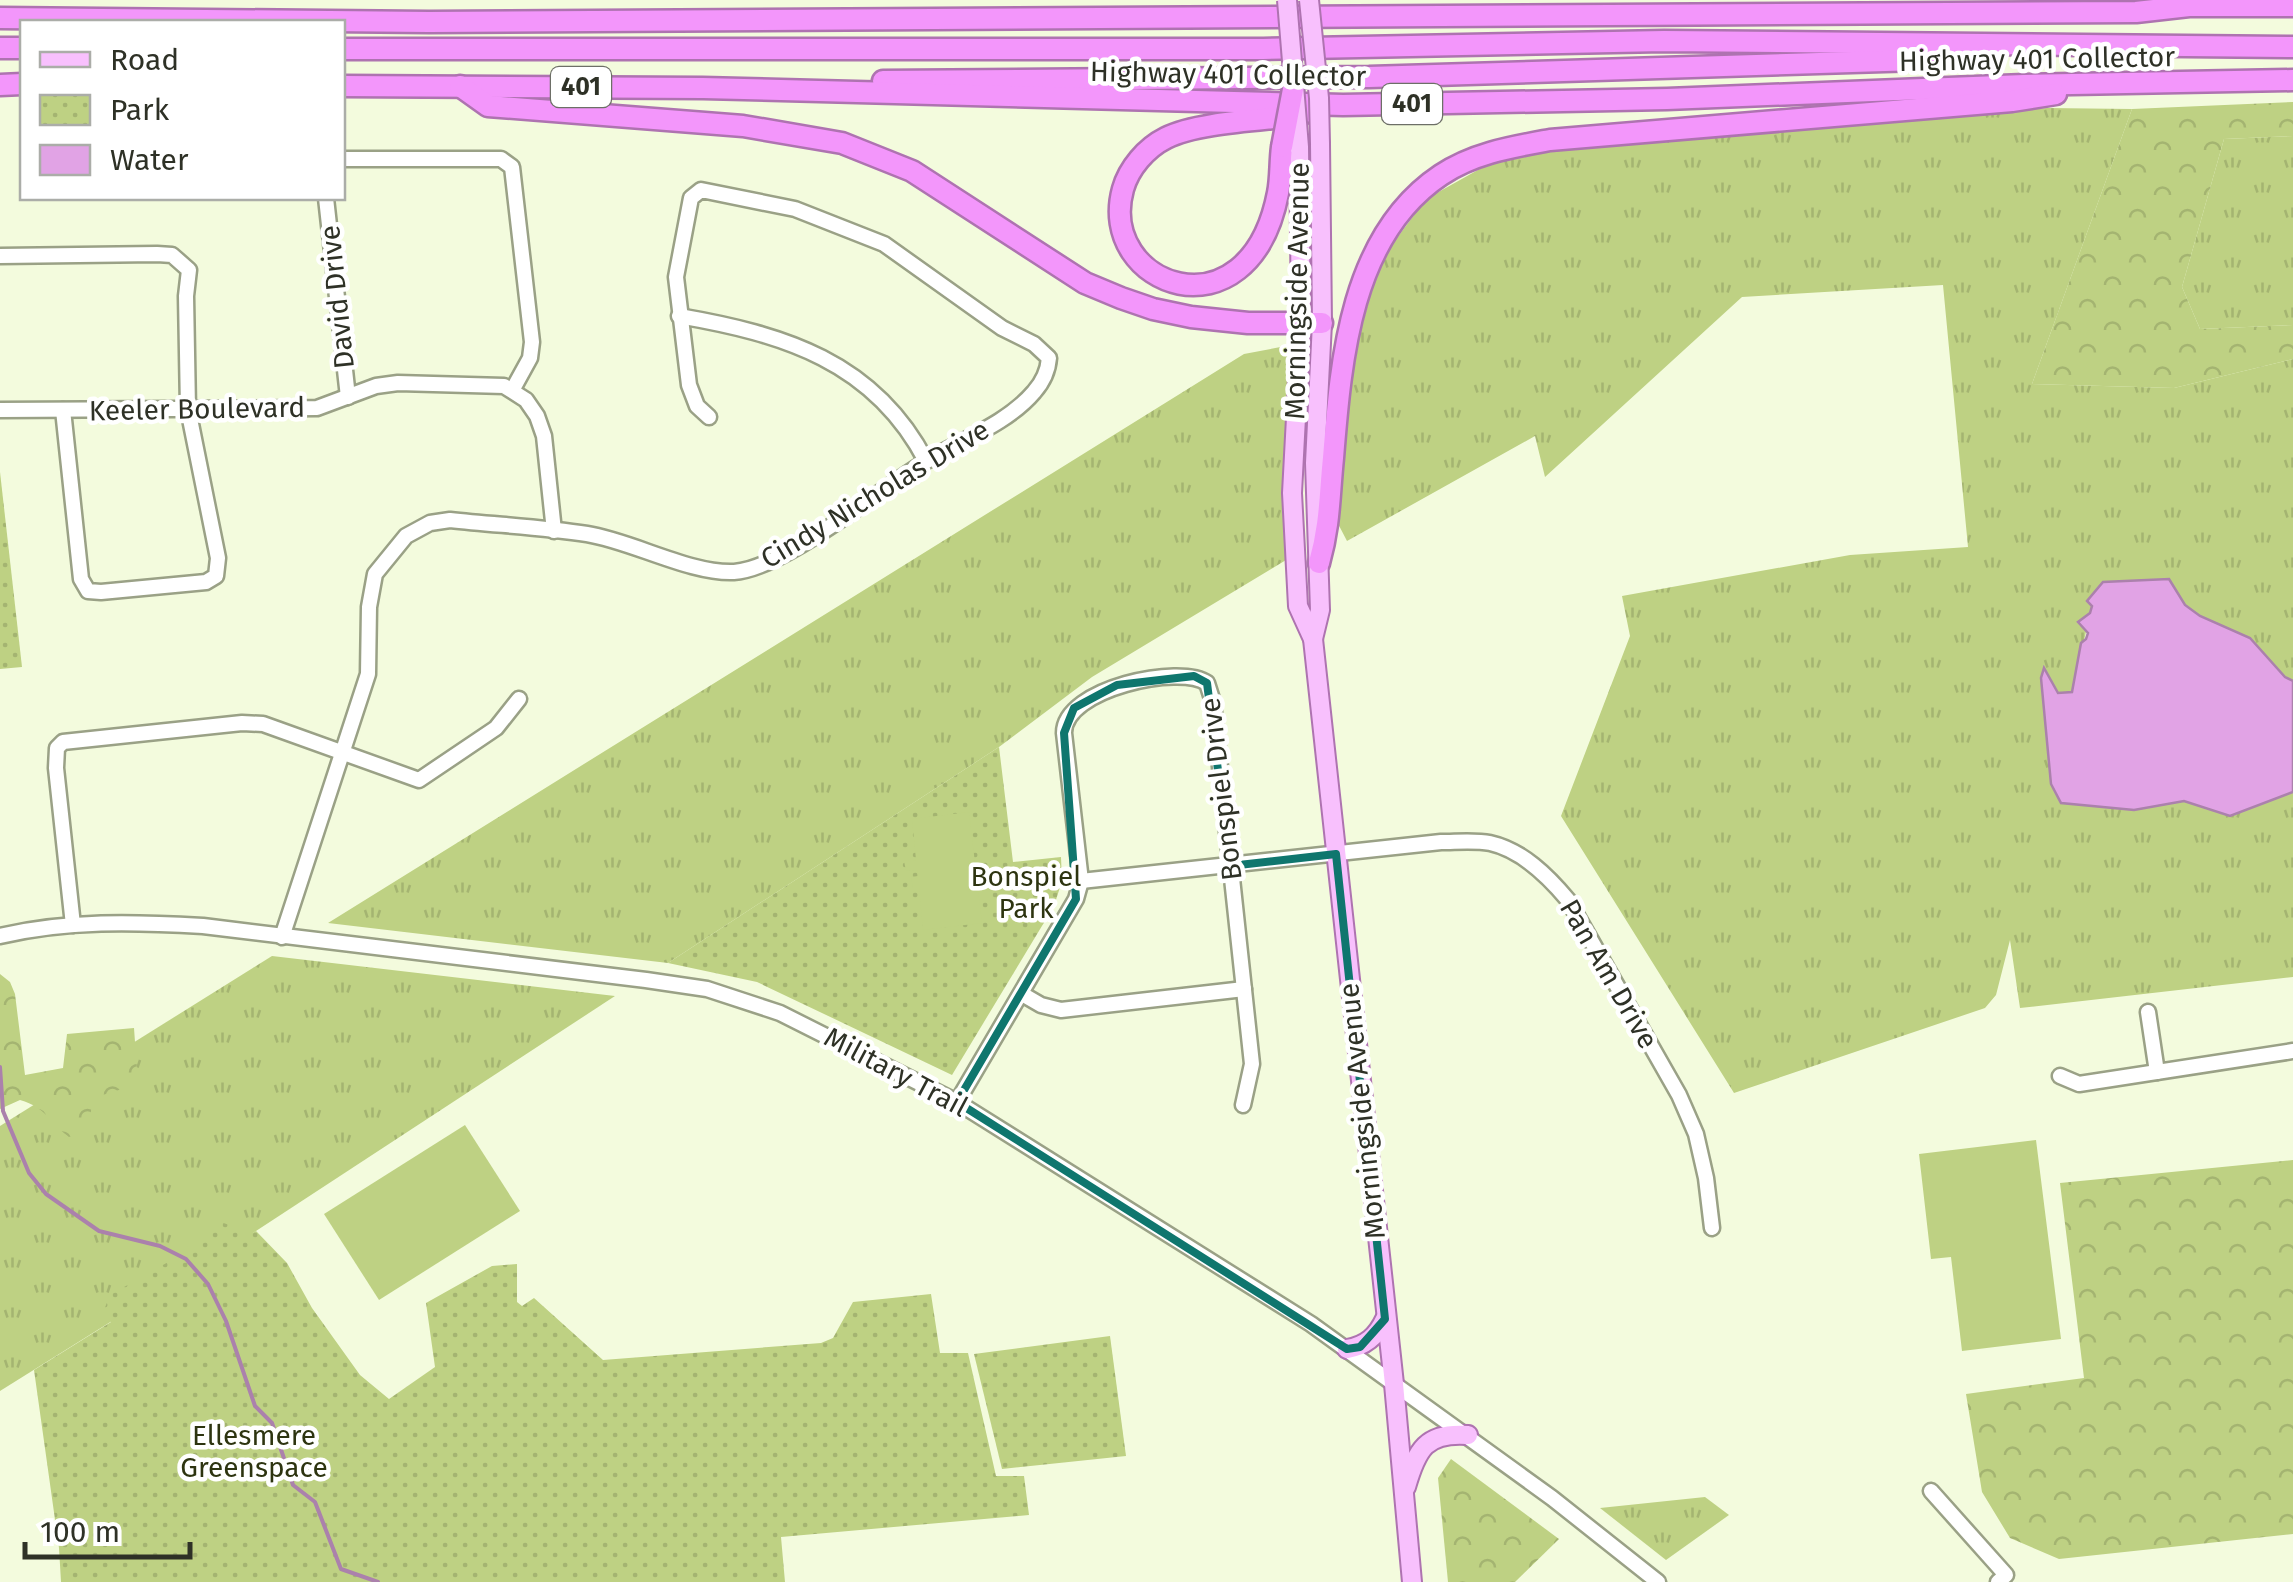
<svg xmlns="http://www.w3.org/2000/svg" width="2293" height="1582" font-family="'Fira Sans',sans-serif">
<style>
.grass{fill:url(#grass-tufts)}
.forest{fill:url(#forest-crowns)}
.park{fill:url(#park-dots)}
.garden{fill:#bed183}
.water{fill:#e1a3e5;stroke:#ab81ac;stroke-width:2.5}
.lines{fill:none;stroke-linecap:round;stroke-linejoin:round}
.stream{stroke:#ab81ac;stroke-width:4}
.minor-casing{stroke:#9aa186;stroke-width:19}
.major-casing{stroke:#ae73b0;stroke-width:22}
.highway-casing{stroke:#ae73b0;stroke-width:25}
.minor{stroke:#fff;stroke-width:14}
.major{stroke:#f8c0fd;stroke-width:18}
.highway{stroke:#f396fb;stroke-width:20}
.major-bridge-casing{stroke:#ae73b0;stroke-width:22;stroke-linecap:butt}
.highway-bridge-casing{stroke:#ae73b0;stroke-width:25;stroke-linecap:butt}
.major-bridge{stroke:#f8c0fd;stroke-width:18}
.highway-bridge{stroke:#f396fb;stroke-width:20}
.marked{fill:none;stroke:#0f766e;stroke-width:8;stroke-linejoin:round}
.labels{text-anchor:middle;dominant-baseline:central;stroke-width:9;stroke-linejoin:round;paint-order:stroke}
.shield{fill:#fff;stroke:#6d6f67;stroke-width:2.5}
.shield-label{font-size:25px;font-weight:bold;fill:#2e3126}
.street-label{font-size:28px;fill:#2e3126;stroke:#fff}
.park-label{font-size:28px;fill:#2d3410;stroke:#fff}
</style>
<defs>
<pattern id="grass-tufts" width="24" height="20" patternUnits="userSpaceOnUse" patternTransform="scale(2.5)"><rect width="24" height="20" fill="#bed183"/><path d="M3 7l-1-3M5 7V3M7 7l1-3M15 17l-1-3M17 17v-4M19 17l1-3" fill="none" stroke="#a4b471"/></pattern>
<pattern id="forest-crowns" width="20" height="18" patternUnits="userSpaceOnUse" patternTransform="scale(2.5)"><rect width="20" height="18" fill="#bed183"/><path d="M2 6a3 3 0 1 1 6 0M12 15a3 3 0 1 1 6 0" fill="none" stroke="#a4b471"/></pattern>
<pattern id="park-dots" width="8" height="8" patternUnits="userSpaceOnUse" patternTransform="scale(2.5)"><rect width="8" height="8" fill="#bed183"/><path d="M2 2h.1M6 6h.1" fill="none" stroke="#a4b471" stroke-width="1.8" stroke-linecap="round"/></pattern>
</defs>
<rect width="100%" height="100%" fill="#f3fbdd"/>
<!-- grass -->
<g class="grass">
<polygon points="2047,108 2132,109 2032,384 2174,388 2293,359 2293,681 2285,677 2250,638 2200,616 2185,605 2169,579 2146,581 2092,606 2072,692 2058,693 2075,805 2108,805 2134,810 2184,801 2230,816 2293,792 2293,977 2020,1008 2010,940 1996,995 1985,1008 1734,1093 1561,816 1630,636 1622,596 1850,555 1968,547 1943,285 1742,297 1545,477 1535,436 1347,541 1334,516 1339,457 1360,334 1379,262 1426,199 1494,161 1549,149 1797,126"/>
<polygon points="2293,136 2293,325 2200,329 2182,287 2224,139"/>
<polygon points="1291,345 1286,560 1092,677 999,747 668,963 328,923 1244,354"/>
<polygon points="272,956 615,996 256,1231 0,1391 0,1126"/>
<polygon points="1705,1497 1729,1515 1666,1560 1600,1508"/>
</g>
<!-- forest -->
<g class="forest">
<polygon points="2293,102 2293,136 2224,139 2182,287 2200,329 2293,325 2293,359 2174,388 2032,384 2132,109"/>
<path d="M0,974L10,982L15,994L25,1075L63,1068L67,1034L134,1028L138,1084L93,1098L88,1130L69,1137C48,1121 47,1108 20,1100L0,1109Z"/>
<polygon points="2293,1160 2293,1534 2059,1559 2010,1538 1982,1492 1966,1394 2084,1378 2060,1183"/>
<polygon points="1451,1459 1559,1539 1515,1582 1448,1582 1438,1478"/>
</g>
<!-- park -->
<g class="park">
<polygon points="0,472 22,667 0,669"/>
<polygon points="999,747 1013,862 1061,857 1062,881 1054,906 952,1075 757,982 668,963"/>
<polygon points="215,1220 252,1233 256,1231 287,1263 312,1308 360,1375 389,1399 435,1367 426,1303 492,1266 517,1264 517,1302 522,1306 534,1298 603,1360 821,1343 833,1338 853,1302 931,1294 940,1353 968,1353 996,1476 1024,1476 1029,1515 781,1537 785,1582 61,1582 59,1548 34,1370 111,1322 104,1310 110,1295 177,1257"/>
<polygon points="1110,1336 1126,1456 1002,1469 974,1354"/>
</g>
<!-- garden -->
<g class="garden">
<polygon points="969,812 982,923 923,930 919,888 913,888 911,877 918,876 917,870 906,871 904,861 916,860 912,819"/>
<polygon points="465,1125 520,1211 379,1300 324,1214"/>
<polygon points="2036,1140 2061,1339 1962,1351 1951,1257 1931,1259 1919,1154"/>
</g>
<!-- water -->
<polygon class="water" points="2169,579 2185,605 2200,616 2250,638 2285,677 2293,681 2293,792 2230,816 2184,801 2134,810 2061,803 2051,784 2041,678 2044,668 2058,693 2072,692 2081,643 2086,639 2088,633 2078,622 2090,613 2092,606 2087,601 2103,582"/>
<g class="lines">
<!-- stream -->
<polyline class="stream" points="0,1067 3,1111 29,1173 46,1194 99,1231 160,1246 186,1259 208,1284 226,1321 255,1406 272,1423 293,1485 315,1502 341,1569 378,1582"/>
<!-- minor casing -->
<g class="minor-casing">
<g id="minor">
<polyline points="342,159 501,159 512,167 532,342 530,358 513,389"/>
<polyline points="326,198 348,397"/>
<polyline points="0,256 157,254 172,255 189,270 186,296 188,409 218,558 216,576 206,582 101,592 88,591 81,579 63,410"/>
<path d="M679,316C783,334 874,361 926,461"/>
<polyline points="0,410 317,408 376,386 398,383 504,386 526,400 537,416 544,436 554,531"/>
<path d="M1081,881L1441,842C1456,842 1475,840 1490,843C1522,850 1548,876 1568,900L1679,1095L1696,1134L1706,1178L1712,1228"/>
<polyline points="73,925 56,768 57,748 63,742 242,723 263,724 419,780 496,728 519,699"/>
<path d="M0,936C67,920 135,922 203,926L646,980L707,989L780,1013L957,1102L1311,1324L1552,1498L1658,1582"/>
<path d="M282,937L368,674L369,607L375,574L406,536L430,523L450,520C495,525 542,527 587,534C632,541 690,574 734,572C783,569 879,490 925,462C959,441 1007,424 1034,392C1042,383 1048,371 1049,358L1034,344L1002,328L884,244L795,209L701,190L691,198L676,277L689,385L697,406L709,417"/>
<polyline points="1022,994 1041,1005 1061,1010 1244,989"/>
<polyline points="2148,1012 2157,1072"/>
<polyline points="2060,1076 2079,1084 2293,1051"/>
<path d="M957,1102L1076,899L1081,881L1064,733C1064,688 1181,664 1207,683L1213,702L1252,1064L1243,1105"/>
<polyline points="1931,1491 2006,1575 1998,1582"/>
</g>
</g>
<!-- major casing -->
<g class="major-casing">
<g id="major">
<polyline points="1299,147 1301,323 1292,493 1298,606 1313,639 1394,1384 1412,1582"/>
<polyline points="1313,639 1320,610 1315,463 1322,323 1320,144"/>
<path d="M1347,1349C1366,1346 1377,1336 1385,1319"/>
<path d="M1406,1487C1417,1449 1426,1432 1468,1435"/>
</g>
</g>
<!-- highway casing -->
<g class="highway-casing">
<g id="highway">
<polyline points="0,18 429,22 2136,12 2189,6 2293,6"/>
<polyline points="0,48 22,48"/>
<polyline points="342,49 1263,49 1664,41 2293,47"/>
<polyline points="883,81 1369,77 1984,58"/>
<polyline points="0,85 22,84"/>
<polyline points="342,86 703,88 1343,105 1667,99 2024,85 2293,80"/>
<polyline points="460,86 488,106 743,126 842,143 912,171 1085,283 1121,298 1153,309 1191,317 1248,323 1322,323"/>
<path d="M1282,147C1280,162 1281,178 1278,193C1249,343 1096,286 1123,189C1129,168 1146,148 1166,138C1197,122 1265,120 1301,115"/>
<path d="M1319,563C1330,524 1329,497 1333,458C1341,358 1351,235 1441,175C1474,153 1512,147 1550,140L2012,101L2056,94"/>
</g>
</g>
<!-- minor -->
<use href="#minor" class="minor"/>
<!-- major -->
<use href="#major" class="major"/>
<!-- highway -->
<use href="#highway" class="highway"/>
<!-- major-bridge casing -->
<g class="major-bridge-casing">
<g id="major-bridge">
<polyline points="1287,0 1299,147"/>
<polyline points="1309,0 1319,98 1320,144"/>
</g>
</g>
<!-- highway-bridge casing -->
<g class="highway-bridge-casing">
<polyline id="highway-bridge" points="1282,147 1294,84"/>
</g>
<!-- major-bridge -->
<use href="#major-bridge" class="major-bridge"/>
<!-- highway-bridge -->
<use href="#highway-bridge" class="highway-bridge"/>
</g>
<!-- marked area -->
<path class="marked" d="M1194,676L1207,683L1230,866L1336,854L1385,1319L1360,1347L1347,1349L957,1102L1076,899L1064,733L1074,708L1117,685Z"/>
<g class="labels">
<!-- shield labels -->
<g class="shield">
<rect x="551" y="67" width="60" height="40" rx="8"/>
<rect x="1382" y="84" width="60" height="40" rx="8"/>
</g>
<g class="shield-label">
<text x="581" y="87">401</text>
<text x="1412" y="104">401</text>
</g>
<!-- street labels -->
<g class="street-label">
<text transform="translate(2037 59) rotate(-1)">Highway 401 Collector</text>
<text transform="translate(1228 74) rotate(1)">Highway 401 Collector</text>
<text transform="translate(1297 291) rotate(-89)">Morningside Avenue</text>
<text transform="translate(337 297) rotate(-96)">David Drive</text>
<text transform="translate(197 409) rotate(-1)">Keeler Boulevard</text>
<text transform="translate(875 494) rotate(-31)">Cindy Nicholas Drive</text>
<text transform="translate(1221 789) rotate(-97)">Bonspiel Drive</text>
<text transform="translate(1609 974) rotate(60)">Pan Am Drive</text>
<text transform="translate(896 1072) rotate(28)">Military Trail</text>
<text transform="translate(1362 1111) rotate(-96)">Morningside Avenue</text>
</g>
<!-- park labels -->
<g class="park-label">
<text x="1026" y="876">Bonspiel<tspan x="1026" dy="32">Park</tspan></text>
<text x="254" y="1435">Ellesmere<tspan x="254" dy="32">Greenspace</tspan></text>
</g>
</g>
<!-- legend -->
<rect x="20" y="20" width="325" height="180" fill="#ffffff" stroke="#abada8" stroke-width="2.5"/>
<rect x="40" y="52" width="50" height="15" fill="#f8c0fd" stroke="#abada8" stroke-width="2.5"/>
<text x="110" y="70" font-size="30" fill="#2e3126">Road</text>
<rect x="40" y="95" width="50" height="30" fill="url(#park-dots)" stroke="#abada8" stroke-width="2.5"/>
<text x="110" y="120" font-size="30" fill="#2e3126">Park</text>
<rect x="40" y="145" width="50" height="30" fill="#e1a3e5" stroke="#abada8" stroke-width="2.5"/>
<text x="110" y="170" font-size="30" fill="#2e3126">Water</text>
<!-- scale -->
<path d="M25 1542v15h165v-15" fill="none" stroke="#2e3126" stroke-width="5"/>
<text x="40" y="1542" font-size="30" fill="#2e3126" stroke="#ffffff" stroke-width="8" paint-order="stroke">100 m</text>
</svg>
